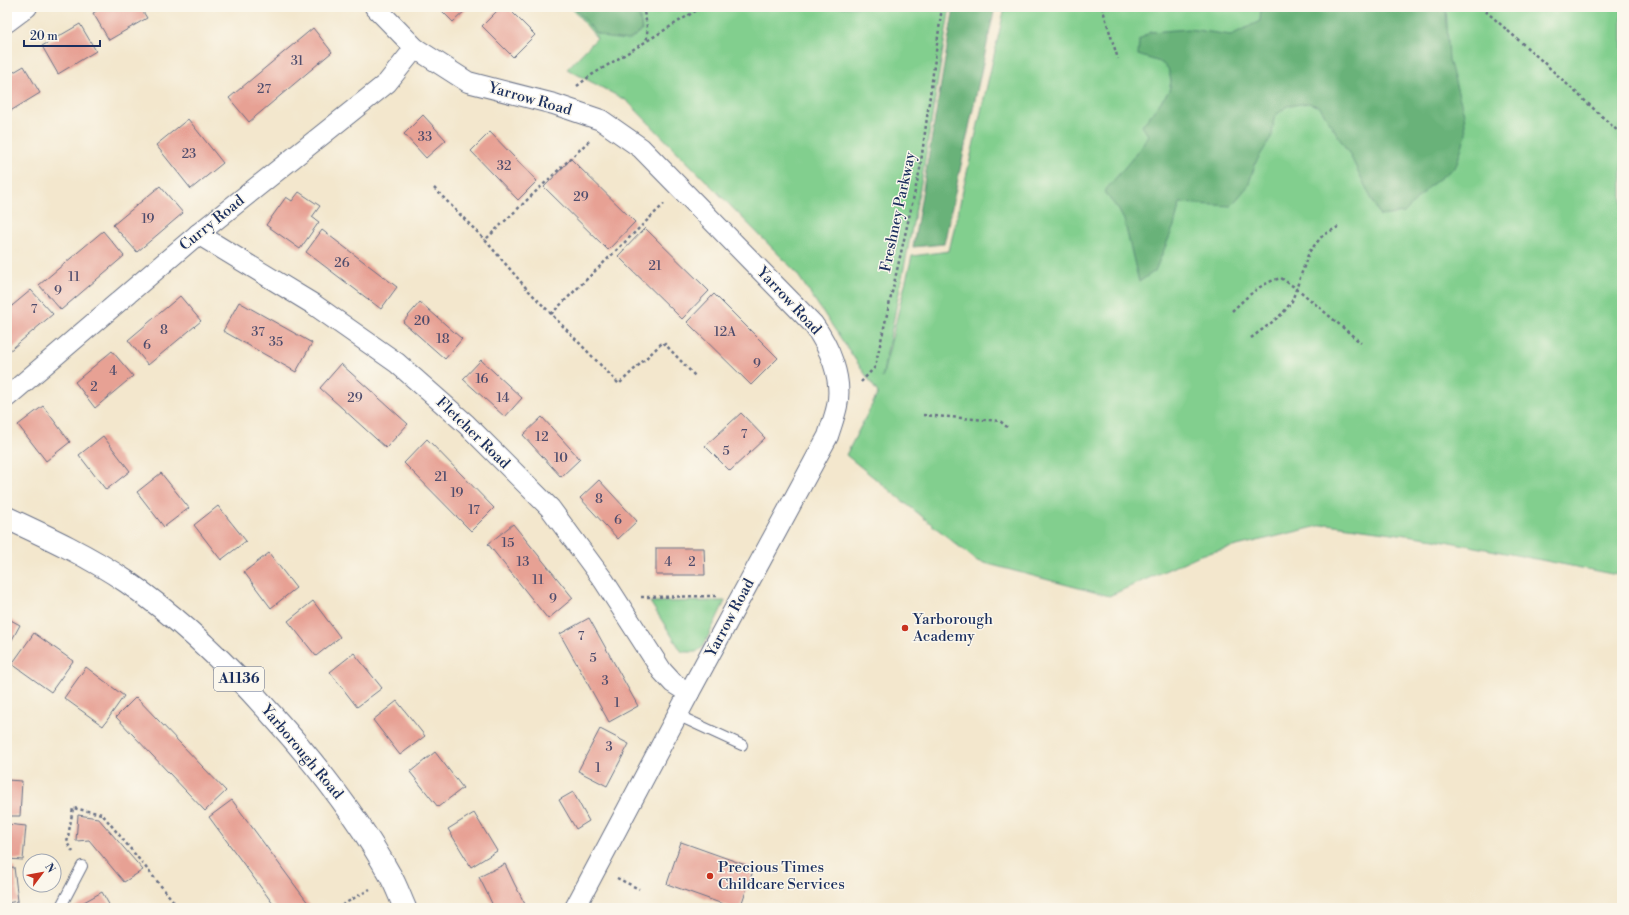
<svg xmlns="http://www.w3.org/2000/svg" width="1629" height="915" font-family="'Libre Bodoni',serif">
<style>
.green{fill:#82cf8e;stroke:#4e7f76}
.forest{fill:#69b279;stroke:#42706c}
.building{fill:#e7a194}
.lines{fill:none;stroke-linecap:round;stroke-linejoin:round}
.lane-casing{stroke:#676f85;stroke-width:12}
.street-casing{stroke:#676f85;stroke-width:22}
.primary-casing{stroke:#676f85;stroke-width:24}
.path{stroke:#676f85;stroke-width:2.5;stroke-dasharray:3 3;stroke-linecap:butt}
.lane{stroke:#fff;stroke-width:10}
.street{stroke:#fff;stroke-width:20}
.primary{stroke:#fff;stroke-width:22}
.poi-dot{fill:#c8321e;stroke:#fbf7ec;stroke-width:1.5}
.labels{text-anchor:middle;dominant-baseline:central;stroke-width:3;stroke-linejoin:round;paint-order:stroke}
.number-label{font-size:13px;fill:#4e4c6c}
.shield{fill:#fbf7ec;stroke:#5e6b89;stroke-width:1}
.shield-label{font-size:14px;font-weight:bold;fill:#1b2f5e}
.street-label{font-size:15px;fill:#1b2f5e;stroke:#fbf7ec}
.poi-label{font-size:15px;fill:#1b2f5e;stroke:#fbf7ec;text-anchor:start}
</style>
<rect width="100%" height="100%" fill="#fbf7ec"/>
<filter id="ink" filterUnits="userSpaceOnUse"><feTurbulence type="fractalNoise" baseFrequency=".025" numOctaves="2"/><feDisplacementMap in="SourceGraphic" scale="8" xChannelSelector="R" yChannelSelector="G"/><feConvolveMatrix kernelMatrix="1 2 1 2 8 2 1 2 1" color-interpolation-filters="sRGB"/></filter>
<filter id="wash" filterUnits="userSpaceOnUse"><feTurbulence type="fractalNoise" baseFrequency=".012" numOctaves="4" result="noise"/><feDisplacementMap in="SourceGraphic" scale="16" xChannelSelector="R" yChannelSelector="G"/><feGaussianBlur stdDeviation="0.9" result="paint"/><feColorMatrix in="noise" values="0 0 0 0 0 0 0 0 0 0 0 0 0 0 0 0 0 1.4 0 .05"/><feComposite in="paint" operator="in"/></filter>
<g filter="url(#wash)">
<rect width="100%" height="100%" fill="#f3e7cd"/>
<!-- green -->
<g class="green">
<polygon points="571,7 574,7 595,32 642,31 638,7 950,7 922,178 882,378 912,256 949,251 1005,7 1622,7 1622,576 1435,539 1327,524 1200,555 1109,596 977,561 846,455 878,393 795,271 627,101 567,69 597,38"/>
<polygon points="725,601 703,647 696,652 682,652 650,602"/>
</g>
<!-- forest -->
<g class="forest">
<polygon points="574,7 638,7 642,31 629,40 608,38 595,32"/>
<polygon points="954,7 995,7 944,244 913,247"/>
<path d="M1261,7H1446L1449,60L1464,114L1466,134L1456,166L1430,186L1404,213L1380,216L1350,155L1320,107L1308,103L1287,106L1274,117L1272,136L1256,162L1248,186L1231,206L1180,203L1174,226L1155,271L1139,282L1124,220L1118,209L1104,192C1119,173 1136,157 1148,135L1142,126L1169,91L1171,81L1168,68L1160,62L1138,55L1139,40L1150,32L1189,29L1231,35L1260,21Z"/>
</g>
<g id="blocks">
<!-- building -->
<g class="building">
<polygon points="103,7 140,7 147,18 109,40 93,13"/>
<polygon points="438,7 469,7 453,22"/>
<polygon points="501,7 507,7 535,35 513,57 482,26"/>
<polygon points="80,24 96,51 58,74 42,46"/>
<polygon points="313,28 332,52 249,122 229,98"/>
<polygon points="24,66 40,93 7,113 7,76"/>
<polygon points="423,115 446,140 426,158 404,134"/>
<polygon points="188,119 223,163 191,189 156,145"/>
<polygon points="490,132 537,181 518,200 471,151"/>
<polygon points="571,159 635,222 608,250 544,187"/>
<polygon points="160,186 183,213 137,252 113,225"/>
<polygon points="299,192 320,206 312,217 319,222 300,249 266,225 286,197 292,201"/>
<polygon points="645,228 709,291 682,319 618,256"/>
<polygon points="322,230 397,287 381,309 306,252"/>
<polygon points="103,231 124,256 61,310 39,285"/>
<polygon points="31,290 53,314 7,353 7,310"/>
<polygon points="714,294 778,358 751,385 687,322"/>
<polygon points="180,296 201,321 148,365 128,340"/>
<polygon points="239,302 312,343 296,372 223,331"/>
<polygon points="420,302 462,339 445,359 403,322"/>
<polygon points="112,351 133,376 95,408 75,382"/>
<polygon points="481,360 522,398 505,417 463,379"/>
<polygon points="341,364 408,424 386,448 320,388"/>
<polygon points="43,406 70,442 46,461 18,425"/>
<polygon points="741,413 765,438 730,471 705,446"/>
<polygon points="542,417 580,459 561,477 523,435"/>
<polygon points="103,436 130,471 106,490 79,455"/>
<polygon points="427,439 494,508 471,531 404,463"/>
<polygon points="161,473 189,508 164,527 137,492"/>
<polygon points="599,480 637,521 618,539 580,498"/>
<polygon points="218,506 246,541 221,560 194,525"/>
<polygon points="513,524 573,598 548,619 488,544"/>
<polygon points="656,548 704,548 705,575 656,575"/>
<polygon points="269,553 296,588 271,608 244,572"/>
<polygon points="313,601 340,637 316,656 288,621"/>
<polygon points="7,618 20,625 7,649"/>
<polygon points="589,618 638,706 609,722 560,634"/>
<polygon points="34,633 73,661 51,692 12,664"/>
<polygon points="354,653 382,688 357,707 330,672"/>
<polygon points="86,667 124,696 103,726 64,698"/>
<polygon points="136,697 226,791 205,811 116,717"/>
<polygon points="397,701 425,736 400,755 373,720"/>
<polygon points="600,729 629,744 607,786 578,771"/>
<polygon points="435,752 463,788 438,807 410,772"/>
<polygon points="7,780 22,781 20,816 7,816"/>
<polygon points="573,792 589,821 576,829 559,800"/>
<polygon points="232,800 302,895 312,908 276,908 237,855 209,817"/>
<polygon points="474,813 497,851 471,867 448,829"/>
<polygon points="78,815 98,818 143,870 124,882 89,840 76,841"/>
<polygon points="7,824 26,826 23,860 7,859"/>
<polygon points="681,842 754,868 740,908 734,908 667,884"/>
<polygon points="505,864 514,883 527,908 494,908 488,895 479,877"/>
<polygon points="14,867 18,901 7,903 7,868"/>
<polygon points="102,892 111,908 73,908"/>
</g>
</g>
</g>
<g filter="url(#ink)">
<use href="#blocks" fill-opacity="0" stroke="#676f85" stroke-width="1"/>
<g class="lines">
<!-- lane casing -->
<g class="lane-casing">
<g id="lane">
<polyline points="677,715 742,745"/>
<polyline points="60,908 82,866"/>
</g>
</g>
<!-- street casing -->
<g class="street-casing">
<g id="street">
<path d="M375,7L415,48L468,82L554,104L601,120L641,148L813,324C829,346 843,378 837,406C835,416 831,426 828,436L689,693L575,908"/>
<polyline points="7,22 27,7"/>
<polyline points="198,234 313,304 397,363 466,424 550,508 604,581 662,671 673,683 689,693"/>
<polyline points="7,397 198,234 387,83 415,48"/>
</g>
</g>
<!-- primary casing -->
<g class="primary-casing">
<path id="primary" d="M7,518C48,537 89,556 127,582C182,620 228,665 272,715C316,764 358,817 390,875C396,885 400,897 405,908"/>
</g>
<!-- path -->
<g class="path">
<path d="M642,7C646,17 649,31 646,42"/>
<polyline points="1102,7 1118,59"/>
<polyline points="1481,7 1541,60 1622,135"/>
<polyline points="577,86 590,76 702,7"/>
<polyline points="589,141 485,240 527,289 619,384 663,342 696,377"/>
<polyline points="434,188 485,240"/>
<path d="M1232,311C1247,297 1260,283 1281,278L1300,291L1361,343"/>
<polyline points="551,314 664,204"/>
<polyline points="1251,338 1271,323 1283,313 1292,301 1309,252 1323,235 1338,227"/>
<polyline points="861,382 875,367 920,169 942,7"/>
<polyline points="923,415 1000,421 1007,427"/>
<polyline points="641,597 716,596"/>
<polyline points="73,852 67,843 73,808 102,814 179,908"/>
<polyline points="617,878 639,889"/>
<polyline points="337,908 370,889"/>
</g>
<!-- lane -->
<use href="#lane" class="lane"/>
<!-- street -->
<use href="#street" class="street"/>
<!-- primary -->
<use href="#primary" class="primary"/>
</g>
</g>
<!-- markers -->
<g class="poi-dot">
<circle cx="905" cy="628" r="4"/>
<circle cx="710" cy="876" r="4"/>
</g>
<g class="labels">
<!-- number labels -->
<g class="number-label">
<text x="297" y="61">31</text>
<text x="264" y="89">27</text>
<text x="425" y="137">33</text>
<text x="189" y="154">23</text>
<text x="504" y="166">32</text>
<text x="581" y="197">29</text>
<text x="148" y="219">19</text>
<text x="342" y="263">26</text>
<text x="655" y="266">21</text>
<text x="74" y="277">11</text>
<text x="58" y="291">9</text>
<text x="34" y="309">7</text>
<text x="422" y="321">20</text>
<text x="164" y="330">8</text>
<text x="258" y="332">37</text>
<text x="725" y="332">12A</text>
<text x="443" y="339">18</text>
<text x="276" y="342">35</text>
<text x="147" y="345">6</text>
<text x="757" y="364">9</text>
<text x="113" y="371">4</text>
<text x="482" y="379">16</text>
<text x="94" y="387">2</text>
<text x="355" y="398">29</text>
<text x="503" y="398">14</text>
<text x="744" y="434">7</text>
<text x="542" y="437">12</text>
<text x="726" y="451">5</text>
<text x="561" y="458">10</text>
<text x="441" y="477">21</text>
<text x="457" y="493">19</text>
<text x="599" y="499">8</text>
<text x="474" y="510">17</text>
<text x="618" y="520">6</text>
<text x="508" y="543">15</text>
<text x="523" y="562">13</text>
<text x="668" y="562">4</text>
<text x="692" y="562">2</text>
<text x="538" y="580">11</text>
<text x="553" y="599">9</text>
<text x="581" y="636">7</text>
<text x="593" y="658">5</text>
<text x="605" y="681">3</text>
<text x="617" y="703">1</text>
<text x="609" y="747">3</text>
<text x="598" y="768">1</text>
</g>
<!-- shield labels -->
<rect class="shield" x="214" y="667" width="50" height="24" rx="3"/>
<g class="shield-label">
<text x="239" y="679">A1136</text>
</g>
<!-- street labels -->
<g class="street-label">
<text transform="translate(530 99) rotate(16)">Yarrow Road</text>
<text transform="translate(898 212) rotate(-78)">Freshney Parkway</text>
<text transform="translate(212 223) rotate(-39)">Curry Road</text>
<text transform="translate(789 301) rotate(47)">Yarrow Road</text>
<text transform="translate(473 433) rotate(44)">Fletcher Road</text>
<text transform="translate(730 618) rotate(-62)">Yarrow Road</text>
<text transform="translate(302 752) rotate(50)">Yarborough Road</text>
</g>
<!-- poi labels -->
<g class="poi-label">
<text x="913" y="619">Yarborough<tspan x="913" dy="17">Academy</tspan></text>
<text x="718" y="867">Precious Times<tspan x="718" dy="17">Childcare Services</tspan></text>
</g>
</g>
<!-- margin -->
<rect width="1629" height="915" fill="none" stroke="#fbf7ec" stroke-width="24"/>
<!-- north arrow -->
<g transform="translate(42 873) rotate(58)"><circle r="19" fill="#fbf7ec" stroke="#a1a7b3"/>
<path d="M0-3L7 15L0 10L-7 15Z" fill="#c8321e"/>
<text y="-6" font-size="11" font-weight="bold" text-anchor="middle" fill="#1b2f5e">N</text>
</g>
<!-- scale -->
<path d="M24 40v6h76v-6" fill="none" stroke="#1b2f5e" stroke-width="2"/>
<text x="30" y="40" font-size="12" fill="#1b2f5e" stroke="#fbf7ec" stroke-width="3" paint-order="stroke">20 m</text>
</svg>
